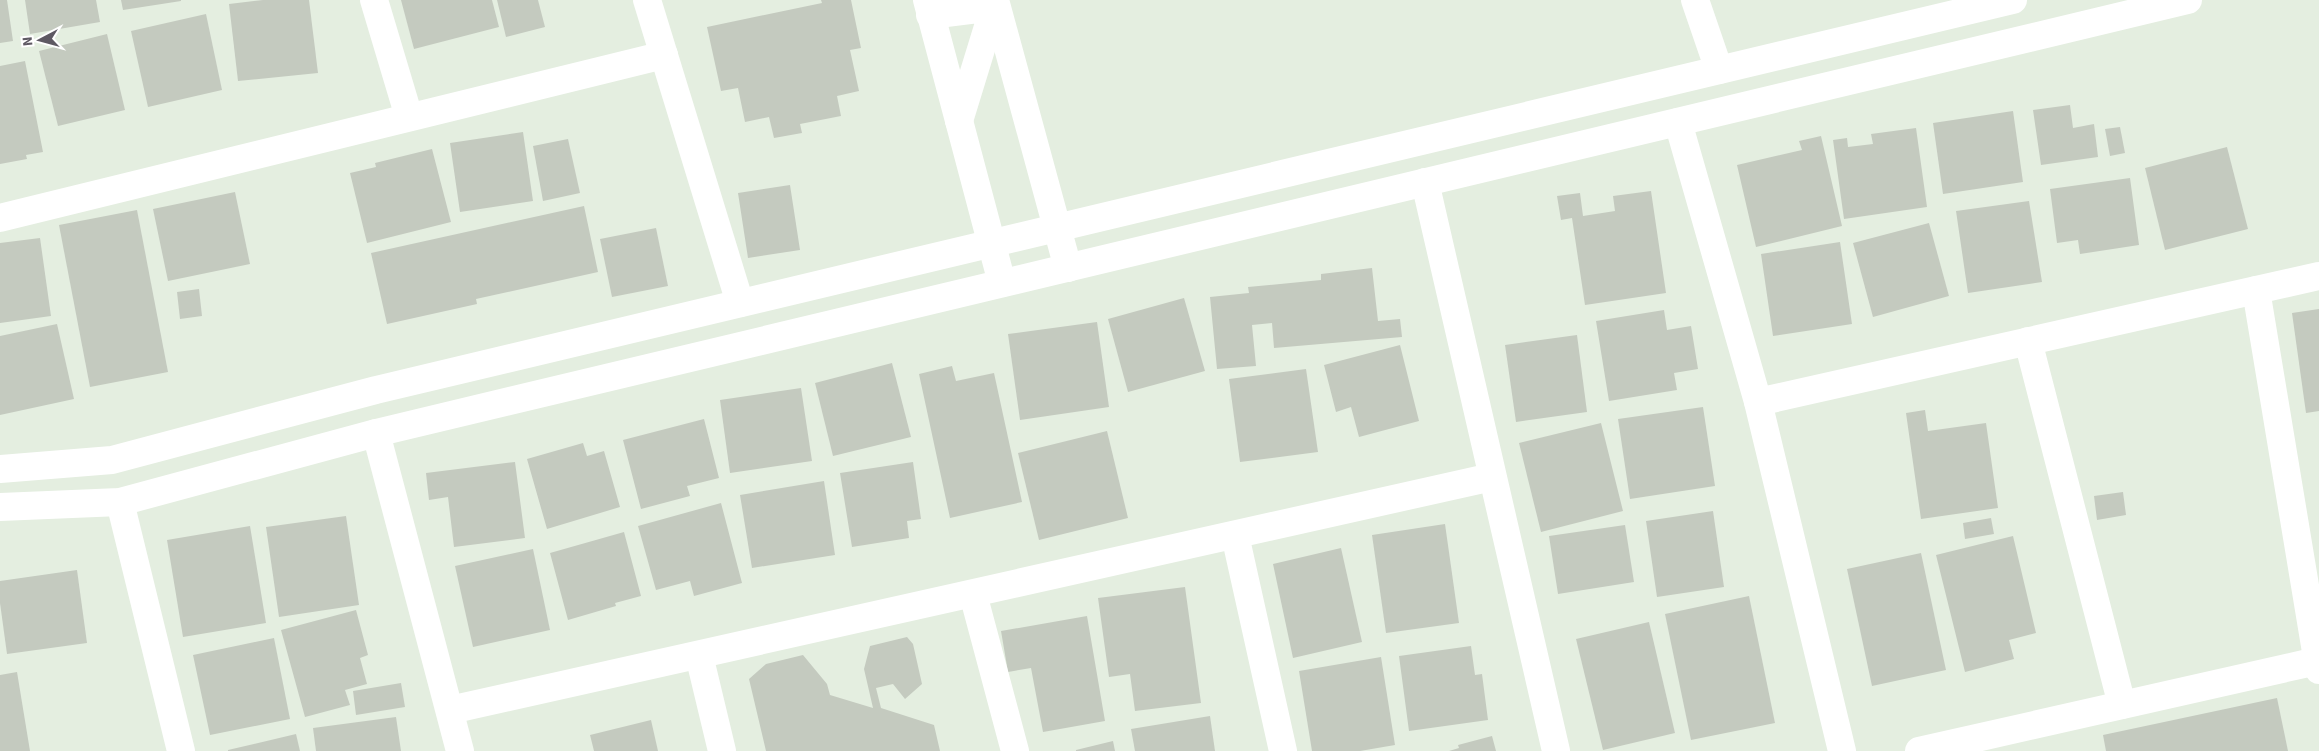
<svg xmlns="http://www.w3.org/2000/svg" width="2319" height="751" font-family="'Source Sans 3',sans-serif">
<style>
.building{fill:#c4cabf}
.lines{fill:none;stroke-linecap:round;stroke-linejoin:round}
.minor{stroke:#fff;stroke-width:28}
.tertiary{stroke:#fff;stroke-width:28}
</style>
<rect width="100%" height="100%" fill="#e4eee0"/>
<!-- building -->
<g class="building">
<polygon points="0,0 7,0 13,41 0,43"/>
<polygon points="25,0 96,0 100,22 30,34"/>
<polygon points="121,0 181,0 181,1 123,10"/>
<polygon points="263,0 309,0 318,73 238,81 229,4"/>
<polygon points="401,0 492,0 499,27 414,49"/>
<polygon points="497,0 538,0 545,27 506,37"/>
<polygon points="821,0 851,0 861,48 850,50 859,91 837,96 841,116 800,124 802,133 774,138 769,117 745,122 738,88 721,91 707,27 822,3"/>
<polygon points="206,14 222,90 148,107 131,31"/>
<polygon points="107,34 125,110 58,126 39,51"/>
<polygon points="25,61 43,152 26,155 27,159 0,164 0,66"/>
<polygon points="2070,105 2073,128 2094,124 2098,157 2041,165 2033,110"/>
<polygon points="2013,111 2023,182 1943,194 1933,123"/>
<polygon points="2120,127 2125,153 2110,156 2105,129"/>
<polygon points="1916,128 1927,207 1844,219 1833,140 1847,138 1848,147 1873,144 1871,134"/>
<polygon points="523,132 533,201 460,212 450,143"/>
<polygon points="1821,136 1842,226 1756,247 1737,165 1802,150 1799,141"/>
<polygon points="568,139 580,193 543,201 533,146"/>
<polygon points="2227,147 2248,229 2165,250 2145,168"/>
<polygon points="432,149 451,222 367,243 350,173 376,167 375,163"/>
<polygon points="2130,178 2139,245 2080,254 2078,240 2057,243 2050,189"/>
<polygon points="790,185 800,250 748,258 738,193"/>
<polygon points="1651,191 1666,293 1585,305 1572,218 1561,220 1557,196 1580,193 1583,216 1615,211 1613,196"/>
<polygon points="235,192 250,264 168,281 153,209"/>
<polygon points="2029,201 2042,282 1968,293 1956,211"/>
<polygon points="584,206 598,272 476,299 477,304 387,324 371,253"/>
<polygon points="137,210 168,372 90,387 59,225"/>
<polygon points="1929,223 1949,296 1873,317 1853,243"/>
<polygon points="656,228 668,286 612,297 600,239"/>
<polygon points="40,238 51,316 0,323 0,243"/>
<polygon points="1840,242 1852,324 1773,336 1761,254"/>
<polygon points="1372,268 1378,321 1400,319 1402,337 1274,348 1272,323 1252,325 1256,366 1217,369 1210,297 1249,293 1248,287 1321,280 1321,274"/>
<polygon points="199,289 202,316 180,319 177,292"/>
<polygon points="1184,298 1205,371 1128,392 1108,319"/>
<polygon points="2319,309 2319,411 2306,413 2292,313"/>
<polygon points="1664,310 1667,330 1691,326 1698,369 1674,373 1677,390 1609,401 1596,321"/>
<polygon points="1097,322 1109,407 1020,420 1008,334"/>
<polygon points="57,324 74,399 0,415 0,336"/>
<polygon points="1577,335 1587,412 1516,422 1505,345"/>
<polygon points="1400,345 1419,421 1359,437 1351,407 1336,412 1324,365"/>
<polygon points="892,363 911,437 833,456 815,383"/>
<polygon points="952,366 956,381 994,373 1022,502 950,518 919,374"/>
<polygon points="1306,369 1318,452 1240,462 1229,379"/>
<polygon points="801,388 812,461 730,473 720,400"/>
<polygon points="1703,407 1715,486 1630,499 1618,419"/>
<polygon points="1925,410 1928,431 1986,423 1998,508 1921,519 1906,413"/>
<polygon points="704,419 719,478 687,486 690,496 641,509 623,440"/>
<polygon points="1601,423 1623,511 1541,532 1519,443"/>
<polygon points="1107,431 1128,518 1039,540 1018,453"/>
<polygon points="583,443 587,456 604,451 620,507 547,529 527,459"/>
<polygon points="515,462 525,538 454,547 448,497 429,500 426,473"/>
<polygon points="913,462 921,519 907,521 909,538 852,547 840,473"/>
<polygon points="824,481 835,555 752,568 740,495"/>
<polygon points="2123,492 2126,515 2097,520 2094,496"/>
<polygon points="721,503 742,583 694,596 690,581 656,590 638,526"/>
<polygon points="1713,511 1724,587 1657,597 1646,521"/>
<polygon points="346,516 359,605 279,617 266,527"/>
<polygon points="1991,518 1994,534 1965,539 1963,523"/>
<polygon points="1445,524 1459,623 1386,633 1372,535"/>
<polygon points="1625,525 1634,582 1558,594 1549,536"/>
<polygon points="250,526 266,623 183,637 167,540"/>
<polygon points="624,532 641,596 615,603 616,606 568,620 550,553"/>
<polygon points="2013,536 2036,633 2009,640 2014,659 1965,672 1936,555"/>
<polygon points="1341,548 1362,642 1293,658 1273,564"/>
<polygon points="533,549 550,630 473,647 455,566"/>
<polygon points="1921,553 1946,670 1872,686 1847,569"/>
<polygon points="77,570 87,643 7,654 0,603 0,581"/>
<polygon points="1185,587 1201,703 1135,711 1130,674 1109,677 1098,598"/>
<polygon points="1749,596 1775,723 1691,740 1665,614"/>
<polygon points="356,610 368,655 360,658 367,684 345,690 350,705 305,717 281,630"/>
<polygon points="1087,616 1105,721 1043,732 1031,668 1008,672 1001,631"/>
<polygon points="1649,622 1675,733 1603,750 1576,639"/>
<polygon points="907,637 913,644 922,684 905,699 893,684 876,688 881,708 934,725 940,751 766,751 749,679 766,664 803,655 827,684 830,695 873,708 864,669 870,646"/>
<polygon points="274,638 290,719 210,735 193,655"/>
<polygon points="1471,646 1475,675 1482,674 1488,720 1409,731 1399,656"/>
<polygon points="1381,657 1395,745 1360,751 1312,751 1299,671"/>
<polygon points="17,672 30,751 0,751 0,675"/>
<polygon points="401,683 405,707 356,715 353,691"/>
<polygon points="2277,698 2288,751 2106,751 2103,735"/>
<polygon points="1210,716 1215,751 1135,751 1131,729"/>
<polygon points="396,717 401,751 316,751 313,728"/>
<polygon points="651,720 658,751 594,751 590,735"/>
<polygon points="296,734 300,751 228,751 228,750"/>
<polygon points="1492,736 1496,751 1449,751 1459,748 1458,745"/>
<polygon points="1113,741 1115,751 1076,751 1076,750"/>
</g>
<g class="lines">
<!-- minor -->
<g class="minor">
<polyline points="374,0 409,117"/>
<polyline points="647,0 740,303"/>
<polyline points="927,0 1002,283"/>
<polyline points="995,0 1068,268"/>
<polyline points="1695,0 1719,70"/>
<polyline points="930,15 994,7 959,121"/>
<polyline points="1678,122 1758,402 1842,751"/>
<polyline points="1425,182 1556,751"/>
<polyline points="0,218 664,55"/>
<polyline points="2256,290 2319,670"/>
<polyline points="2028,341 2122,705"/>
<polyline points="1758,402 2319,276"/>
<polyline points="376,433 460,751"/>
<polyline points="120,502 181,751"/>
<polyline points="1235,535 1283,751"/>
<polyline points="973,594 1015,751"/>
<polyline points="699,655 722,751"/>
<polyline points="450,710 1492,477"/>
<polyline points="1919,751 2317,661"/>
</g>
<!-- tertiary -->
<g class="tertiary">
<polyline points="0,469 112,460 376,390 2013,0"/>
<polyline points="0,507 120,502 376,433 2188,0"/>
</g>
</g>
<!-- north arrow -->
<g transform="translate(40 40) rotate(264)" stroke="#ffffff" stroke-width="4" paint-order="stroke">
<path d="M0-4L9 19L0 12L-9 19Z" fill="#5e5963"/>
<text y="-8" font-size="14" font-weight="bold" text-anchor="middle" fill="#5e5963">N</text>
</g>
</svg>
